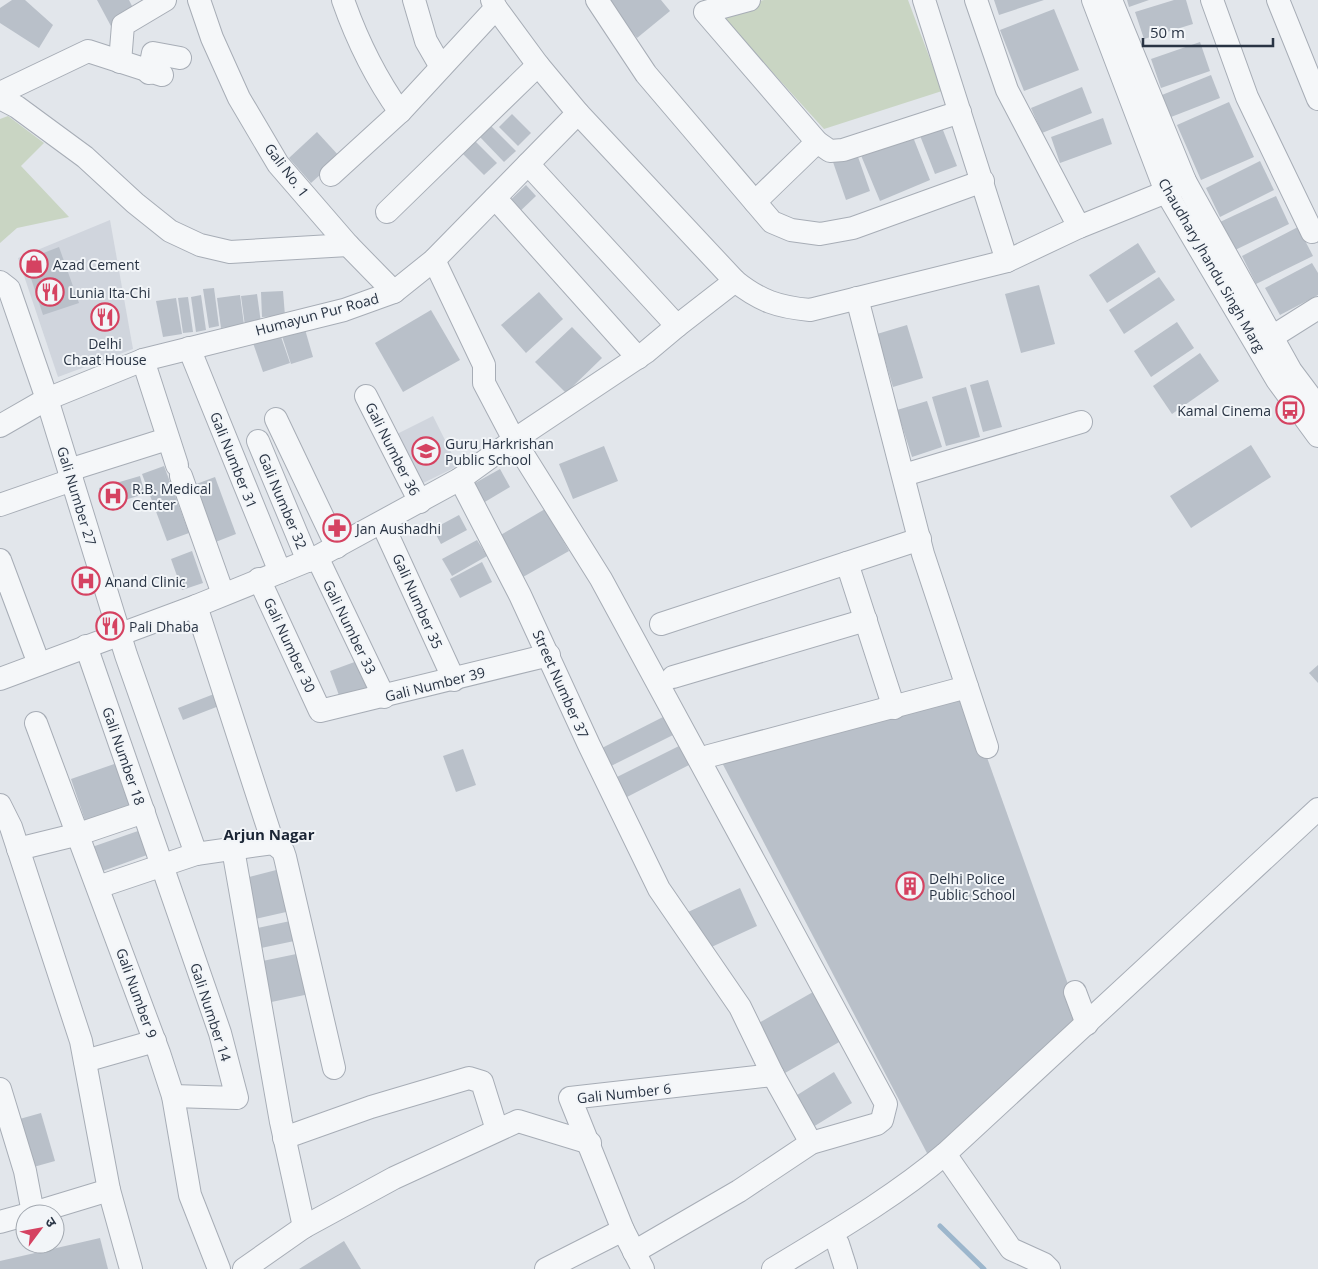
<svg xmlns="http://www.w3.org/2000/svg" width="1318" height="1269" font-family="'Open Sans','Noto Sans Devanagari',sans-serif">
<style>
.built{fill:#d0d5dd}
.green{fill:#c9d5c3}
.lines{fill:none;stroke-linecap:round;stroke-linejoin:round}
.stream{stroke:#9cb6cc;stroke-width:5}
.building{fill:#b9c0c9}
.minor-casing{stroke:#a7adb6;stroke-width:24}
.minor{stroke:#f5f7f9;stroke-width:22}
.labels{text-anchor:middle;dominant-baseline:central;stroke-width:4;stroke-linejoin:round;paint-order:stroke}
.street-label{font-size:14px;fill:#293444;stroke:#f2f5f8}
.poi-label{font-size:14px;fill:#293444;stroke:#f2f5f8;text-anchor:start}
.neighbourhood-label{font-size:15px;font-weight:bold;fill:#1b2535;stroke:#f2f5f8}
</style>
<rect width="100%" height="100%" fill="#e2e6eb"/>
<!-- built -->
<g class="built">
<polygon points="110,220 133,349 58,377 18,258"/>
<polygon points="433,416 458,466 419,485 395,435"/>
</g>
<!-- green -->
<g class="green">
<polygon points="764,0 908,0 942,91 824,129 717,11"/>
<polygon points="8,116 44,143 21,166 69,217 17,228 0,243 0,119"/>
</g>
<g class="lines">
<!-- stream -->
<polyline class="stream" points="940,1226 984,1269"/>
</g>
<!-- building -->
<g class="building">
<polygon points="12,0 25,0 53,25 39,48 0,23 0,8"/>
<polygon points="97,0 129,0 136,14 112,28"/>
<polygon points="606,0 661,0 670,11 637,38"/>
<polygon points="994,0 1044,0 999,15"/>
<polygon points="1127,0 1149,0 1129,7"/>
<polygon points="1174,0 1186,0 1193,24 1144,39 1135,12"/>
<polygon points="1054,9 1079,70 1024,91 1000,30"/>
<polygon points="1200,42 1210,71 1161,88 1151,59"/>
<polygon points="1211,75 1220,98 1171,117 1162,95"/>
<polygon points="1082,87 1092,113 1042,133 1031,108"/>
<polygon points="1229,102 1254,157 1201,180 1177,125"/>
<polygon points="512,114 531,133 518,146 499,127"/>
<polygon points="1103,118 1112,144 1060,163 1051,137"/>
<polygon points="490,125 516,151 504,162 479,136"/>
<polygon points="941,125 957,166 935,174 919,133"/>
<polygon points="317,132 340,157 311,183 289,158"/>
<polygon points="911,132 930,180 880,201 860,153"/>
<polygon points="473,139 497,163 484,175 461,152"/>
<polygon points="857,154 870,191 846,200 833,162"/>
<polygon points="1260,161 1274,190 1220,217 1206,188"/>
<polygon points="526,185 536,196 514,217 504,206"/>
<polygon points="1276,196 1289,224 1233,251 1220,222"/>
<polygon points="1298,227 1313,256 1256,284 1242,256"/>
<polygon points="1138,243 1156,272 1107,303 1089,275"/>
<polygon points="59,247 79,303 43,315 25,260"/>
<polygon points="1312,263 1318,273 1318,295 1280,315 1265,288"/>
<polygon points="1159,277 1175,300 1124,334 1109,310"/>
<polygon points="1039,285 1055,344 1021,353 1005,294"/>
<polygon points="214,288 219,326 209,328 203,289"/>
<polygon points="283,291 285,316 262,317 261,292"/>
<polygon points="539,292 563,319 526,353 501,325"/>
<polygon points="257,294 261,323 245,326 241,296"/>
<polygon points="201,295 206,330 196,332 191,297"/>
<polygon points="240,295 244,325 221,328 217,298"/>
<polygon points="188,297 193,332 183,333 178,298"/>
<polygon points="176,298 182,334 163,337 156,301"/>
<polygon points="431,310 460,360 403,392 375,343"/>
<polygon points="1177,322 1194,348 1151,377 1134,351"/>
<polygon points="907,325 923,378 893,387 877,334"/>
<polygon points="304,326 313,357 291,364 281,333"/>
<polygon points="572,327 602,358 566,393 535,362"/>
<polygon points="279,331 290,363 263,372 252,340"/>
<polygon points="1200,353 1219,381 1172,414 1153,386"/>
<polygon points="988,380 1002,427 983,432 970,385"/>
<polygon points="966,387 980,437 946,446 932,397"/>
<polygon points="927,401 942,447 912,457 897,410"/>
<polygon points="1251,445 1271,477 1191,528 1170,496"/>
<polygon points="604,446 618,481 573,499 559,464"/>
<polygon points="164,466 189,533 167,541 142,474"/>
<polygon points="500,469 510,487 478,506 468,487"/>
<polygon points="140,476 145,494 104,506 99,488"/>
<polygon points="215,477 236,534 213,543 191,486"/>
<polygon points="545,509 569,551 523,577 499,536"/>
<polygon points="459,515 467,530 441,544 433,529"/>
<polygon points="477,540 487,556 452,576 442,559"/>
<polygon points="192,551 203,583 182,590 171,559"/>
<polygon points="482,562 492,582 460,598 450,579"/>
<polygon points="360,660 370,688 340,698 330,671"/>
<polygon points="1318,665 1318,683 1309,673"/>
<polygon points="964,693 1079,1015 928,1155 719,757"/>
<polygon points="214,694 219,706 183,720 178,708"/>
<polygon points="665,716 675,734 609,767 600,749"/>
<polygon points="679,746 689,765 627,797 617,777"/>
<polygon points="463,749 476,785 456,792 443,756"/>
<polygon points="120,762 136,809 87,826 71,779"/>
<polygon points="138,831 147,855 100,872 92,847"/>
<polygon points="284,868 295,910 251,920 241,879"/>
<polygon points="740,888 757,926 705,950 688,912"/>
<polygon points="295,920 299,940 252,950 248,930"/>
<polygon points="306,952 314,993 262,1004 253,963"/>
<polygon points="813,992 841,1041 785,1073 757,1024"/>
<polygon points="834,1072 852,1103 813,1127 794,1097"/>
<polygon points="41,1113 55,1161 30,1168 16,1120"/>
<polygon points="100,1238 108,1269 0,1269 0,1261"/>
<polygon points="344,1241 361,1269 299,1269"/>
</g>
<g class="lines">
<!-- minor casing -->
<g class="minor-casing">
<g id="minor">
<polyline points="199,0 212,38 239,98 278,164 348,245 394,292"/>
<path d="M343,0C357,40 375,77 400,112"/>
<polyline points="414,0 426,41 441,67"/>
<path d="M492,0L496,8L538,65L578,113L735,281C760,301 778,307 810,310L1007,261L1079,227L1166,192L1185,181"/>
<polyline points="597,0 646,74 772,222 791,230 820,234 853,228 983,181"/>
<polyline points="749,0 705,12 817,142 830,151 843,150 960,112"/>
<polyline points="924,0 1007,261"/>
<polyline points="976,0 1007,90 1079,227"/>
<polyline points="1093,0 1166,192 1277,380 1318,436"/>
<polyline points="1111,0 1185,181 1291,371 1318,407"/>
<polyline points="1212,0 1247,97 1312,232"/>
<polyline points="1278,0 1318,99"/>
<polyline points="120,62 123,25 165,0"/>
<polyline points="149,73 153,53 180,58"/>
<polyline points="0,93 88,51 162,75"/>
<polyline points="0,98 17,107 85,157 135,203 170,231 200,245 230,252 348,245"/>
<polyline points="331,175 400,112 496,8"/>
<polyline points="495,198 638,358"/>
<polyline points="755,202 817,142"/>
<polyline points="387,212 538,65"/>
<polyline points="434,260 484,365 484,383 514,440 601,579 886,1104 882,1120 877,1124 811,1143 739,1191 634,1252"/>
<polyline points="0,282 9,289 47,399 126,655 196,854"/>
<polyline points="857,298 923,554 987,747"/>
<polyline points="677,326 735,281"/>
<polyline points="1272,337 1318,308"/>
<polyline points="189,348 280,572"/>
<polyline points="143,360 177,465"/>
<polyline points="366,396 420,502"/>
<polyline points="276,419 337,547"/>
<polyline points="0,426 47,399 143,360 344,310 394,292 434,260 578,113"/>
<polyline points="258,441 308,561"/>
<polyline points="69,470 167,439"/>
<polyline points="904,475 1081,422"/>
<polyline points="181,476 223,594"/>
<polyline points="460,479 520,595 589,745 659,889 740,1007 773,1075 811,1143"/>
<polyline points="0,505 72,480"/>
<polyline points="382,523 454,680"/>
<polyline points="317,557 384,697"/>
<polyline points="0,560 39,664"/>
<polyline points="847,563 894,708"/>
<polyline points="259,579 320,711 549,655"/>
<polyline points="196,606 317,557 460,479 514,440 646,352 677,326 528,164"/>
<polyline points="661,624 920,539"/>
<polyline points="86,646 220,1033 237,1098 173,1096"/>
<polyline points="673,677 866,620"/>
<polyline points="0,679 196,606 273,843"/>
<polyline points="36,723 159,1053 173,1096 190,1195 219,1269"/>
<polyline points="709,756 967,687"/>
<polyline points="0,805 11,827 81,1041 109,1190 131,1269"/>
<polyline points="18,849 79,834 144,812"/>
<polyline points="233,849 281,1122 304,1227"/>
<polyline points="98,887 196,854 273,843 283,851 285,857 334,1068"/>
<polyline points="1075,992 1087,1024"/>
<polyline points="85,1061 155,1041"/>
<polyline points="0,1089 25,1171 33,1213"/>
<polyline points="284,1138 371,1107 469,1078 482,1082 497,1130"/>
<polyline points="945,1154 1011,1249 1044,1264 1049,1269"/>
<polyline points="30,1214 109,1190"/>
<polyline points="0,1222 25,1215"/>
<polyline points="838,1244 846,1269"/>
<polyline points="244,1269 304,1227 394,1178 518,1121 590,1143"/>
<polyline points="546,1269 623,1230"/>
<polyline points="643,1269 623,1230 570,1098 773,1075"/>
<path d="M773,1269C832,1233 893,1198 945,1154L1318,809"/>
</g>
</g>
<!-- minor -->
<use href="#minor" class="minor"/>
</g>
<!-- icons -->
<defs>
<g id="shop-ring" transform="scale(1.4375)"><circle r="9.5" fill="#f2f5f8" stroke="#d54261" stroke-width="1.5"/><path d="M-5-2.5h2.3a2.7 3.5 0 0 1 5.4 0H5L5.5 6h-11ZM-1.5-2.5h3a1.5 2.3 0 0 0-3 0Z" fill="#d54261"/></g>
<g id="restaurant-ring" transform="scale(1.4375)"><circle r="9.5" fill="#f2f5f8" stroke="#d54261" stroke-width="1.5"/><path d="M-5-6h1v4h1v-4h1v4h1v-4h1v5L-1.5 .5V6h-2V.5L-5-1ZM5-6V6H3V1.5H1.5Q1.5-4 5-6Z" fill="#d54261"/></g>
<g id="bus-ring" transform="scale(1.4375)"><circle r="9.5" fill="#f2f5f8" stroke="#d54261" stroke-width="1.5"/><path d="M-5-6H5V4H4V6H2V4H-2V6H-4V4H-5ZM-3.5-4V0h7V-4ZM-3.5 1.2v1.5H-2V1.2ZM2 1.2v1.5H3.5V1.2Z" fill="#d54261"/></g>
<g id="school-ring" transform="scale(1.4375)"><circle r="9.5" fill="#f2f5f8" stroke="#d54261" stroke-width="1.5"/><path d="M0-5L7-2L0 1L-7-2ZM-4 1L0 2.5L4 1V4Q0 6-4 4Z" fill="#d54261"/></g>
<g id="hospital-ring" transform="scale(1.4375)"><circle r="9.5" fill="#f2f5f8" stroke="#d54261" stroke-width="1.5"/><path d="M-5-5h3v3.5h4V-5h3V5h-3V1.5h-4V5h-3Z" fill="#d54261"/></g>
<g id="pharmacy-ring" transform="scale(1.4375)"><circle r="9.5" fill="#f2f5f8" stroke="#d54261" stroke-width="1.5"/><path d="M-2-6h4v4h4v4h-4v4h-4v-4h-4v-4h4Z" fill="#d54261"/></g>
<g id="building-ring" transform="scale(1.4375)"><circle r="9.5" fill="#f2f5f8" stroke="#d54261" stroke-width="1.5"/><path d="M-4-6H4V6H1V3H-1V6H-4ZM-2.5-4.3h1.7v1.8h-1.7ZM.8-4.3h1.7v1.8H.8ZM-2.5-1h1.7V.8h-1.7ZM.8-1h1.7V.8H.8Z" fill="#d54261"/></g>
</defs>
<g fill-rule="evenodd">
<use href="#shop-ring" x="34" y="264"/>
<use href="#restaurant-ring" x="50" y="292"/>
<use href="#restaurant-ring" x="105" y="317"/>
<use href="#bus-ring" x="1290" y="410"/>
<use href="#school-ring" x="426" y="451"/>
<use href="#hospital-ring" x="113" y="496"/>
<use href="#pharmacy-ring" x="337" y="528"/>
<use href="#hospital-ring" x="86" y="581"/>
<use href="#restaurant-ring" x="110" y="626"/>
<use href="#building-ring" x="910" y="886"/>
</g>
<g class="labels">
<!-- street labels -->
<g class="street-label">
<text transform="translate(287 170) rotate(53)">Gali No. 1</text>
<text transform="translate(1212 265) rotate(60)">Chaudhary Jhandu Singh Marg</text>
<text transform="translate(317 314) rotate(-15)">Humayun Pur Road</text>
<text transform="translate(393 449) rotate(63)">Gali Number 36</text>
<text transform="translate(234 460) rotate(68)">Gali Number 31</text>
<text transform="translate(77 496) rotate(73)">Gali Number 27</text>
<text transform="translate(283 501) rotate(67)">Gali Number 32</text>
<text transform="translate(418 601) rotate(66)">Gali Number 35</text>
<text transform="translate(350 627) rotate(64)">Gali Number 33</text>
<text transform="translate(290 645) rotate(65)">Gali Number 30</text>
<text transform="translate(435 684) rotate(-14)">Gali Number 39</text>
<text transform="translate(561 684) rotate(66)">Street Number 37</text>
<text transform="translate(124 756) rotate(71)">Gali Number 18</text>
<text transform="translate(137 993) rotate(70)">Gali Number 9</text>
<text transform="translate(211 1012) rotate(72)">Gali Number 14</text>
<text transform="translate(624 1093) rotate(-6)">Gali Number 6</text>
</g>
<!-- poi labels -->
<g class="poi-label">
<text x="53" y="264">Azad Cement</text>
<text x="69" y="292">Lunia Ita-Chi</text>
<text x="105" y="343" text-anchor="middle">Delhi<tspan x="105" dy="16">Chaat House</tspan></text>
<text x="1271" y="410" text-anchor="end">Kamal Cinema</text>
<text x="445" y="443">Guru Harkrishan<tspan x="445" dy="16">Public School</tspan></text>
<text x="132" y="488">R.B. Medical<tspan x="132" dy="16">Center</tspan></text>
<text x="356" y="528">Jan Aushadhi</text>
<text x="105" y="581">Anand Clinic</text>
<text x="129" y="626">Pali Dhaba</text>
<text x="929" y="878">Delhi Police<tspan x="929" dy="16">Public School</tspan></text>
</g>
<!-- neighbourhood labels -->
<g class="neighbourhood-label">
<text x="269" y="834">Arjun Nagar</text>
</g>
</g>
<!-- north arrow -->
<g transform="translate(40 1229) rotate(58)"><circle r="24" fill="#f2f5f8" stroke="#a2a8b0"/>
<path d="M0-4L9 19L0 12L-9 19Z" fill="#d54261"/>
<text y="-8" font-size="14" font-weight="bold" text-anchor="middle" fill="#293444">उ</text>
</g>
<!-- scale -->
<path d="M1143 38v8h130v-8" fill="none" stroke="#293444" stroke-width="2.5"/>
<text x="1150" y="38" font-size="15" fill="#293444" stroke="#f2f5f8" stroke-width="4" paint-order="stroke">50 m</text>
</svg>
